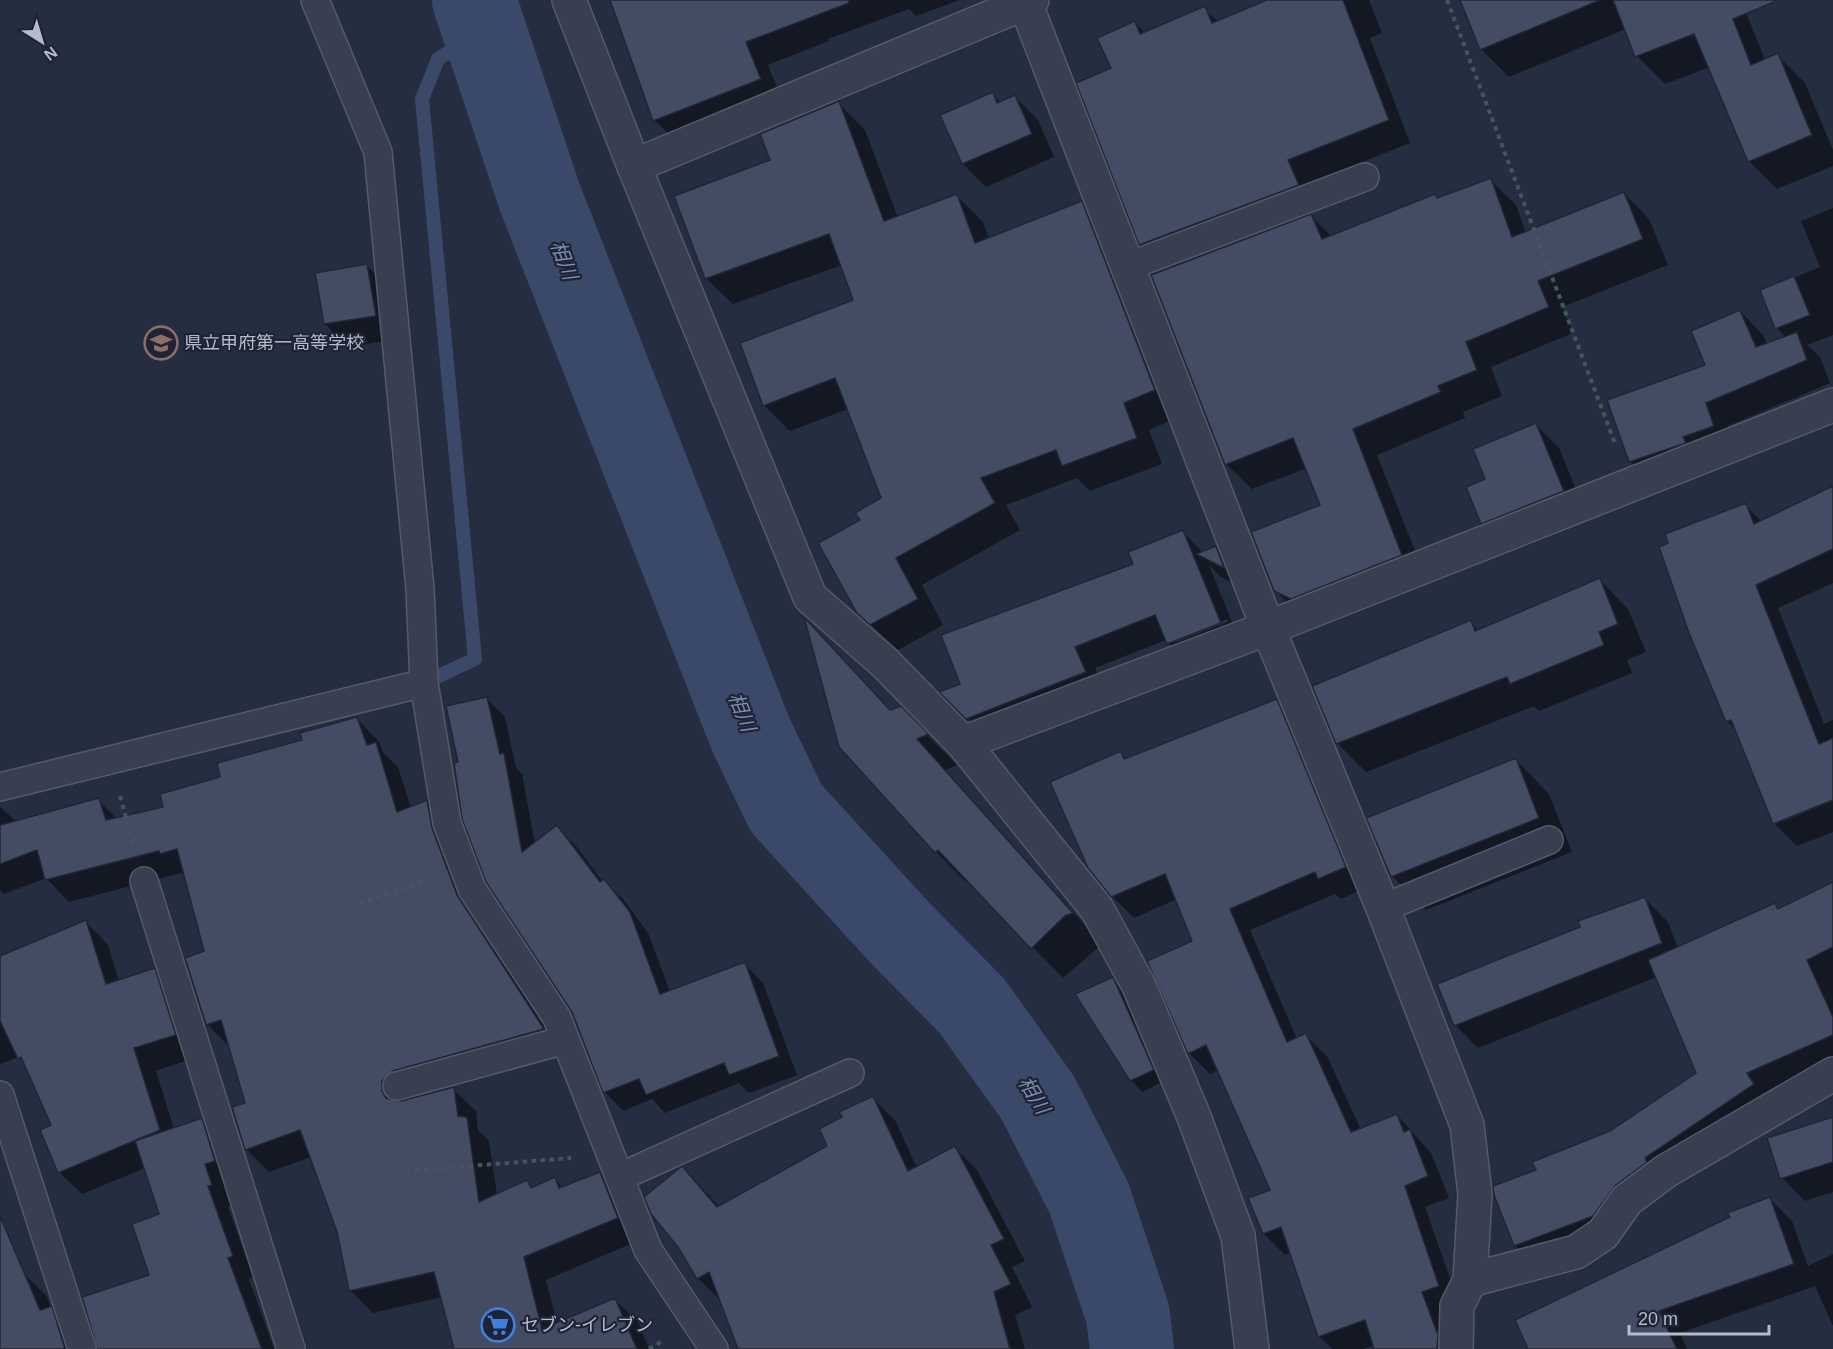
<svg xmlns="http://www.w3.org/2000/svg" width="1833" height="1349" font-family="Helvetica,'Noto Sans JP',sans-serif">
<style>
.shadow{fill:#0007;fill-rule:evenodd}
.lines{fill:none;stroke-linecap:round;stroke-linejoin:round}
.stream{stroke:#3a4869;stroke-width:14}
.river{stroke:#3a4869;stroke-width:84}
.building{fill:#434c62;stroke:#202637;stroke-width:1.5}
.service-casing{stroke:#545a6a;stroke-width:30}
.minor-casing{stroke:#545a6a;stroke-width:36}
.path{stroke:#42565b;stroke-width:4;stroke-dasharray:4.5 4.5;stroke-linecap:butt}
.service{stroke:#393f50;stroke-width:27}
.minor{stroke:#393f50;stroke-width:33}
.labels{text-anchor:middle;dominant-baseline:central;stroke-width:4.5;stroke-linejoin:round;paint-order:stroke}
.poi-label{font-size:18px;fill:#b5bbca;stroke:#1e2435;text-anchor:start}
.water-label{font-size:20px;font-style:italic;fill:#7c8db2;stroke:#1e2435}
</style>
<rect width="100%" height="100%" fill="#252d40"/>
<!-- shadow -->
<g class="shadow">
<polygon points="611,0 960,0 916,16 909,9 828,39 829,41 768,65 783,102 677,142 654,120"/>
<polygon points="1271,0 1369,0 1382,33 1370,38 1410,143 1310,183 1320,208 1163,267 1141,244 1078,84 1113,68 1135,23 1145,33 1204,8 1218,22"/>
<polygon points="1461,0 1741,0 1765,60 1777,55 1805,83 1833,150 1833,166 1777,189 1749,161 1710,67 1665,84 1637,56 1626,29 1509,77 1481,49"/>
<polygon points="992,94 1001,103 1015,97 1038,120 1054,157 986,187 963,164 942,116"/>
<polygon points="838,103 865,130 898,218 957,196 983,222 989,239 1082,203 1108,229 1181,416 1149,430 1162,464 1090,491 1077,478 1006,505 1020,530 922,585 943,625 898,650 858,613 862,520 883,499 848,409 790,431 764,405 855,301 842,265 733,304 706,278 772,161"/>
<polygon points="1490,180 1516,205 1526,233 1624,193 1649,219 1668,265 1562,307 1573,333 1491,367 1502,396 1463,412 1465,418 1377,455 1427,581 1301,616 1275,590 1322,505 1307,468 1252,489 1226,464 1311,216 1332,237 1435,195 1439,199"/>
<polygon points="1833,208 1833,335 1807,345 1820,357 1830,383 1728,426 1736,449 1654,485 1630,461 1707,366 1740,311 1763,335 1767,344 1786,338 1777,328 1762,291 1820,267 1801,221"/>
<polygon points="367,266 390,289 398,339 348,347 325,324"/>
<polygon points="1536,425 1559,448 1586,514 1505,546 1482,523 1487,480"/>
<polygon points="1833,488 1833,583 1778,608 1824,724 1833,720 1833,798 1784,818 1784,821 1833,801 1833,832 1797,846 1774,823 1737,731 1727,721 1745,505 1762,522"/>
<path d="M1183,532L1203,553L1216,548L1239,571L1246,589L1221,577L1209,565L1241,645L1189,665L1166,640L1095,668L1106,693L989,740L942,692L962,685ZM1227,619L1228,622L1177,642V639Z"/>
<polygon points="1600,580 1628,609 1646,652 1627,660 1632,673 1539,711 1534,706 1366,772 1337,743 1470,622 1479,631"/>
<polygon points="807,622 891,711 900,708 957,765 945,770 1102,944 1063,978 969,881 966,882 936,852"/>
<polygon points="486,698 505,717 516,768 522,774 535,844 557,827 576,846 603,882 623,899 648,933 670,992 745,964 763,983 797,1075 749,1093 739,1083 665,1113 652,1099 623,1111 605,1092 572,1009 460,763"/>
<polygon points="1276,701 1298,722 1366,888 1341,899 1335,894 1250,930 1297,1039 1305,1035 1327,1056 1361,1130 1397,1115 1431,1153 1449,1198 1425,1207 1460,1307 1455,1349 1376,1349 1375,1345 1364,1349 1332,1349 1319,1336 1291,1253 1285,1255 1264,1234 1250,1199 1272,1190 1219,1070 1210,1074 1189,1053 1194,941 1177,899 1134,918 1112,896 1120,753 1127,760"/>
<polygon points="357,719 379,742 383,752 398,767 411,808 427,801 449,824 566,1052 416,1093 408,1101 453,1089 476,1111 478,1130 489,1141 497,1195 527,1182 533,1188 555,1179 563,1188 600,1173 623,1196 640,1240 546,1280 557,1324 615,1300 638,1322 649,1349 455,1349 442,1297 373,1313 350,1290 339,1232 311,1157 269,1172 246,1149 246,1104 230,1047 207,1024 206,952 185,875 181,873 69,902 46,878 4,894 0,890 0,807 17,822 98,800 117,819 165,808 222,778"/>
<polygon points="1516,760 1549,794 1572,852 1426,910 1392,876"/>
<polygon points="1833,884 1833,1068 1538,1269 1515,1246 1538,1171 1611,1133 1698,1073 1657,977 1478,1048 1455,1025 1582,928 1645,899 1668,922 1678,948 1774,905 1780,910"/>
<polygon points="86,922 108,945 119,981 154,969 177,992 197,1057 156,1071 174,1129 201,1119 223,1141 232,1206 228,1207 253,1277 249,1279 274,1349 103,1349 151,1276 161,1215 145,1168 82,1194 59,1172 53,1126 27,1066 19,1057 0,1064 0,958"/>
<polygon points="1112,979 1124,990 1164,1081 1142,1092 1131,1080"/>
<polygon points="872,1098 895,1120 917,1168 955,1148 977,1170 1025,1261 1012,1267 1032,1307 1015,1315 1025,1349 739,1349 720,1300 698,1278 683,1168 720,1207 829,1147 844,1118"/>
<polygon points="1833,1118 1833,1192 1805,1201 1782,1178"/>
<polygon points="1770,1199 1792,1221 1808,1266 1833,1254 1833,1326 1815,1286 1680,1333 1687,1349 1530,1349"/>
<polygon points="23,1273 46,1295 68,1349 0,1349 0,1275"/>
</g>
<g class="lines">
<!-- stream -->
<polyline class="stream" points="424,683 475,659 422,99 438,59 484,30"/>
<!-- river -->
<polyline class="river" points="474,0 540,198 751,735 786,808 901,934 972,1006 1038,1098 1089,1198 1128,1315 1132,1349"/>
</g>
<!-- building -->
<g class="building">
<polygon points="610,0 848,0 849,3 746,42 761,79 653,121"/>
<polygon points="1267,0 1343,0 1389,120 1288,160 1299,185 1139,245 1076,83 1111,68 1097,38 1135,21 1140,34 1205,6 1212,23"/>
<polygon points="1460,0 1598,0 1598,1 1480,50"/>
<polygon points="1613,0 1774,0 1774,2 1733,19 1751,65 1778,53 1812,135 1748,162 1694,34 1635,57"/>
<polygon points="993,92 997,103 1015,95 1032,134 962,164 940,115"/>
<polygon points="839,101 884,221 957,194 975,243 1082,201 1155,390 1124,403 1137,438 1062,466 1056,450 981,478 995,503 896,558 918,599 870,625 857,613 818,543 860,520 855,513 881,498 835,378 763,406 740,343 853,300 829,234 705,279 674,196 770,160 760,134"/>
<polygon points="1491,178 1512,237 1624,192 1643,239 1538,281 1549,307 1466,342 1477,370 1438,386 1441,392 1353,429 1402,555 1291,599 1274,591 1251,532 1320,505 1293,438 1225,465 1151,275 1311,214 1322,239 1435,194 1437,198"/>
<polygon points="367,264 376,316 324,324 315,273"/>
<polygon points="1794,276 1810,315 1775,329 1760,290"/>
<polygon points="1740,310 1756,347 1797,332 1807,360 1706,403 1714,426 1683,437 1686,443 1629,462 1607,400 1705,365 1691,331"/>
<polygon points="1536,423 1564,491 1481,524 1466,487 1485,479 1473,449"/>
<polygon points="1833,486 1833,549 1756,585 1819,744 1833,738 1833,800 1773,824 1731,720 1726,722 1689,633 1659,547 1668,543 1665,534 1746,503 1754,524"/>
<polygon points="1183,530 1221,623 1167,644 1155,615 1075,647 1086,672 966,719 939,692 960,684 941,635 1133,564 1128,552"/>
<polygon points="1216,546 1224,568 1196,554"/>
<polygon points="1600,578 1618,624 1599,632 1604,645 1510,684 1507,677 1336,744 1312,686 1471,620 1475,631"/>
<polygon points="804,617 890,710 901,706 929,734 917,739 1073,913 1065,916 1031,949 938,850 935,853 839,747"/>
<polygon points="487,697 500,754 504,753 522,852 557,825 600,882 604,879 630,912 660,994 745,962 779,1056 729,1075 724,1063 646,1095 639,1079 603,1093 572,1012 486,882 462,819 454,763 458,762 446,706"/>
<polygon points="1277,699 1346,867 1318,879 1315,872 1230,909 1287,1042 1306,1033 1351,1132 1397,1114 1404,1132 1410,1129 1428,1176 1405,1186 1439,1286 1422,1292 1438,1335 1437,1349 1374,1349 1365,1320 1318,1337 1281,1227 1263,1234 1248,1198 1270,1190 1206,1045 1188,1054 1147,961 1192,941 1165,874 1111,897 1088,868 1050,782 1121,751 1124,759"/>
<polygon points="357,717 367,745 376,742 397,812 427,800 432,828 457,895 544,1029 393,1071 382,1081 382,1091 386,1098 401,1101 454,1087 458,1116 467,1117 479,1202 527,1180 531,1188 555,1177 559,1188 600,1172 618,1218 524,1257 542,1329 615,1298 637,1349 454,1349 434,1272 349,1291 337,1232 300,1130 245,1150 232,1107 245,1103 221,1020 206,1025 185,958 204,951 177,849 160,854 159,851 45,880 37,850 0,864 0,825 99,798 106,820 163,807 160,794 220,777 217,763 302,740 300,733"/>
<polygon points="1516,758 1539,818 1391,877 1366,818"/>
<polygon points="1833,882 1833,947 1807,960 1833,1017 1833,1035 1747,1073 1754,1084 1645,1158 1647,1162 1616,1185 1593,1216 1514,1246 1494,1195 1493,1186 1536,1170 1532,1162 1610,1131 1696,1073 1648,960 1775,903 1778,909"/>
<polygon points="1645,897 1662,943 1454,1026 1437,984 1580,927 1578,921"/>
<polygon points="86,920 106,984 155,968 176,1035 134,1048 160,1130 58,1173 40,1130 51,1125 21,1057 18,1059 0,1021 0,956"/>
<polygon points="1113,977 1154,1070 1130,1081 1075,994"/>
<polygon points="873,1096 908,1171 955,1146 1004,1239 991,1245 1011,1284 994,1292 1010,1349 738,1349 709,1272 697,1279 678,1247 651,1214 644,1197 682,1166 717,1207 827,1146 819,1129 842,1117 839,1112"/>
<polygon points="1833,1117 1833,1162 1780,1179 1767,1138"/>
<polygon points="202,1118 215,1161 205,1164 212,1185 208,1186 233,1256 228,1258 262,1349 97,1349 82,1297 149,1275 132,1224 159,1214 135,1141"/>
<polygon points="1770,1197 1794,1264 1659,1311 1677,1349 1528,1349 1515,1320 1730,1217 1727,1213"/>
<polygon points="0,1216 40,1310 52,1306 65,1349 0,1349"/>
</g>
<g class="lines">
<!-- service casing -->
<g class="service-casing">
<g id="service">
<polyline points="315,0 378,152 420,589 424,683 447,823 472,889 557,1018 648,1250 714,1349"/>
<polyline points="1129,266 1365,177"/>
<polyline points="0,787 424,683"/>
<polyline points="144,881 291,1349"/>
<polyline points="1383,908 1549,840"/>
<polyline points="397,1086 565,1040"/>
<polyline points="0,1095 82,1349"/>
<polyline points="620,1177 850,1073"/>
</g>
</g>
<!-- minor casing -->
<g class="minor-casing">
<g id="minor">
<polyline points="569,0 634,166 810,597 885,663 963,743 1097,909 1139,986 1194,1117 1238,1236 1252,1349"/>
<polyline points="1024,0 1268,628 1383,908 1467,1125 1475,1194 1470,1280 1457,1306 1456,1349"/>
<polyline points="634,166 1032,0"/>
<polyline points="963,743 1268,628 1833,405"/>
<polyline points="1470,1280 1576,1252 1603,1234 1627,1200 1666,1171 1833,1074"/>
</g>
</g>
<!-- path -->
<g class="path">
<polyline points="1447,0 1616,446"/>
<polyline points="120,796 134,846"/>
<polyline points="359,903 429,880"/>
<polyline points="406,1171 571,1158"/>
<polyline points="649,1349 664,1340"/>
</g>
<!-- service -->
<use href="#service" class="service"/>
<!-- minor -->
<use href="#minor" class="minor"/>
</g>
<!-- icons -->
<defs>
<g id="school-ring" transform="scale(1.725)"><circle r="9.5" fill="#1e2435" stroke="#8d6e63" stroke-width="1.5"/><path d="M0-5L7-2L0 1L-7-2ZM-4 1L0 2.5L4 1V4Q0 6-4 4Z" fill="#8d6e63"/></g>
<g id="supermarket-ring" transform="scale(1.725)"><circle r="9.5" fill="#1e2435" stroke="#3f7fe0" stroke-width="1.5"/><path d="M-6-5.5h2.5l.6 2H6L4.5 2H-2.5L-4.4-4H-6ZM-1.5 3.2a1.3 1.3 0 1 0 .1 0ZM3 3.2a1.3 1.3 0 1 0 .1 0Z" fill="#3f7fe0"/></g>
</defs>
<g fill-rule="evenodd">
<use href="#school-ring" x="161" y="343"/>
<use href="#supermarket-ring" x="498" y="1325"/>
</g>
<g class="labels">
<!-- poi labels -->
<g class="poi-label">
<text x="184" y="343">県立甲府第一高等学校</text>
<text x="521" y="1325">セブン-イレブン</text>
</g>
<!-- water labels -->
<g class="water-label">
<text transform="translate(564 260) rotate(69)">相川</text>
<text transform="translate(742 712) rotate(68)">相川</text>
<text transform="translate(1034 1095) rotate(58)">相川</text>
</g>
</g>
<!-- north arrow -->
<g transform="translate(42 42) rotate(143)" stroke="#1e2435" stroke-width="4.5" paint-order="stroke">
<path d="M0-4.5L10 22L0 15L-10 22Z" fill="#b5bbca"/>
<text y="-9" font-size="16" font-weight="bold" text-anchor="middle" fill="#b5bbca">N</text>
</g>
<!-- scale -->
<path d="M1629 1325v9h140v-9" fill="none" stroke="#b5bbca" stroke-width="3"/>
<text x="1638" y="1325" font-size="18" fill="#b5bbca" stroke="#1e2435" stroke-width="4.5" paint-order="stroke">20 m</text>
</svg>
